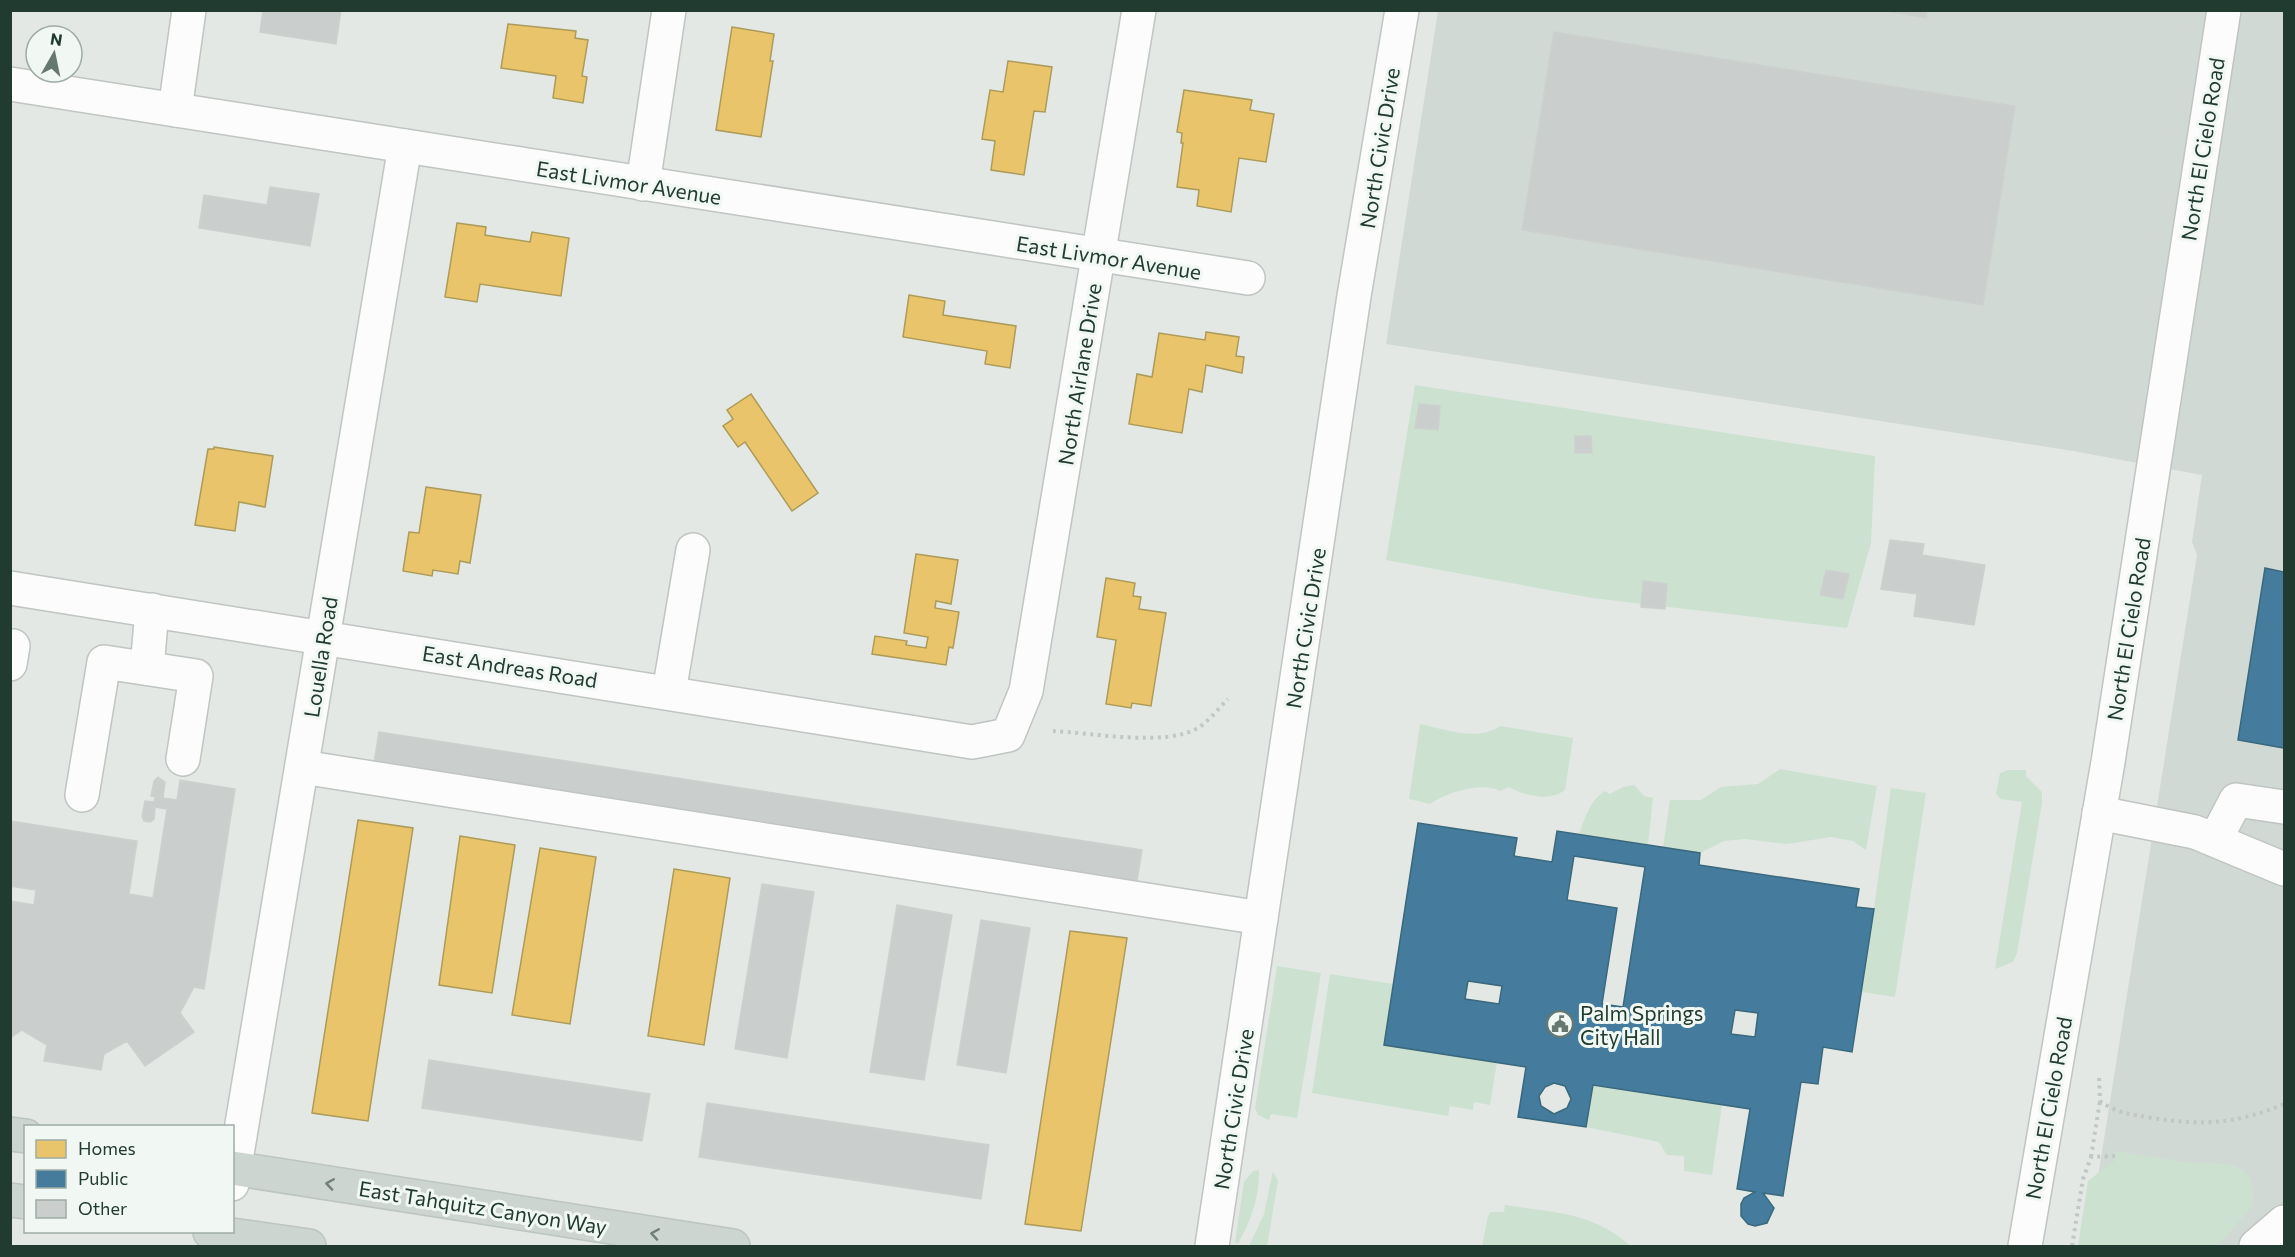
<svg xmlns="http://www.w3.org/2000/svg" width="2295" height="1257" font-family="Commissioner,sans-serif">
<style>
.built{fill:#d1d9d5}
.green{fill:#cce1d0}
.homes{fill:#e9c46a;stroke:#ad9b59;stroke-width:1.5}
.public{fill:#457b9d;stroke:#3a687d;stroke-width:1.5;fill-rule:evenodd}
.building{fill:#cacfcd;stroke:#ccd1ce;stroke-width:1.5}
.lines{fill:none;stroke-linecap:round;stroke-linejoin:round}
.minor-casing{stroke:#c0c5c2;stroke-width:36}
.major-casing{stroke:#bcc5c1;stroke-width:36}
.path{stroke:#c0c8c4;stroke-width:4;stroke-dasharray:3 4.5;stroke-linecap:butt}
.minor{stroke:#fbfcfb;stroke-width:33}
.major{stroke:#cdd5d1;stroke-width:33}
.oneway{stroke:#6f8079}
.labels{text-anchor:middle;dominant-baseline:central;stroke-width:6;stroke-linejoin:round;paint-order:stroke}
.street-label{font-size:21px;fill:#223b31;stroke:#f1f7f3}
.poi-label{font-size:21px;fill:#223b31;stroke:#f1f7f3;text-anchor:start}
</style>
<rect width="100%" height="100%" fill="#e3e8e5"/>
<!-- built -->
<polygon class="built" points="1438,11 2284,11 2284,1246 2087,1246 2197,555 2192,542 2202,475 2073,451 1386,344"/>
<!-- green -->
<g class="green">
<polygon points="1415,385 1875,456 1871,543 1847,628 1592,598 1386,560"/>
<path d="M1420,724C1444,729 1478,742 1500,726L1573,738L1565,790C1549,802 1525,796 1509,787L1500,791C1483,781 1445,793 1430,804L1409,799Z"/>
<polygon points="1780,769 1877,786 1866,850 1853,841 1831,837 1787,844 1745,839 1724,841 1700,853 1663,847 1670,800 1701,800 1721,787 1758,784"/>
<polygon points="2008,770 2026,770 2026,776 2042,792 2042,803 2017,953 2013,962 1995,969 2022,802 2001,799 1996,794 2000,773"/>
<path d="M1634,785L1644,796L1653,798L1648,844L1579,834C1585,818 1590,800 1605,791L1610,794L1623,787Z"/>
<polygon points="1891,788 1926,793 1895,997 1862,992"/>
<polygon points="1277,966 1321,973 1297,1118 1271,1114 1269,1120 1258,1115 1255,1108"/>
<polygon points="1330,974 1393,984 1384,1045 1497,1062 1490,1105 1474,1102 1473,1110 1450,1106 1448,1116 1312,1093"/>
<polygon points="1593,1085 1722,1105 1712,1175 1684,1171 1684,1156 1667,1155 1659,1142 1586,1127"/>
<path d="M2116,1151C2139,1155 2162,1159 2185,1162C2216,1166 2260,1153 2252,1206L2218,1246H2078L2088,1181L2114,1161Z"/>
<path d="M1259,1170C1259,1199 1252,1217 1238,1244L1235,1242L1244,1182L1253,1171Z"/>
<polygon points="1273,1171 1278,1181 1267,1246 1249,1246 1264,1214"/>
<path d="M1505,1205C1555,1213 1590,1211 1631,1246H1482L1488,1216L1491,1212H1504Z"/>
</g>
<!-- homes -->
<g class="homes">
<polygon points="508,24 576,31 575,38 588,40 582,76 587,77 583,103 553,98 556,76 501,68"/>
<polygon points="732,27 774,34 770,61 773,61 761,137 716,130"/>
<polygon points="1008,61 1052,67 1045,112 1034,111 1024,175 991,170 995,141 982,139 990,90 1003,92"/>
<polygon points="1184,90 1252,100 1250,110 1274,114 1266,162 1239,158 1231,212 1197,206 1199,190 1177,187 1183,143 1181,143 1182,133 1177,132"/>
<polygon points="457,223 486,227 485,235 530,242 532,232 569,238 561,296 480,284 477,302 445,297"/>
<polygon points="909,295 945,301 943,315 1016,326 1010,368 985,364 987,351 903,337"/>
<polygon points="1206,332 1239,337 1236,356 1244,357 1242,373 1206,365 1202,392 1189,389 1182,433 1129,424 1137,374 1152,377 1159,333 1205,340"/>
<polygon points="751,394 818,493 792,511 745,442 738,447 723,426 733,419 727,410"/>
<polygon points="214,447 273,456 265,507 239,502 235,531 195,525 208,449 214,449"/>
<polygon points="426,487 481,495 470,563 460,561 458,574 433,570 432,576 403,571 409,532 419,533"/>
<polygon points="916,554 958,560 951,604 936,601 935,608 959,612 953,648 949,647 946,665 872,654 875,636 907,641 906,645 926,648 928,637 904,633"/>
<polygon points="1106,578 1135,583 1133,596 1141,597 1139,609 1166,613 1151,706 1132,703 1131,708 1106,704 1116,640 1097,637"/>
<polygon points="358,820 413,828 368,1121 312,1113"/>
<polygon points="460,836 515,845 492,993 439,985"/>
<polygon points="540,848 596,857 570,1024 512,1015"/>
<polygon points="674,869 730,878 704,1045 648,1036"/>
<polygon points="1070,931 1127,938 1081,1231 1025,1224"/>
</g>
<!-- public -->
<g class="public">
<polygon points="2265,568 2284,572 2284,748 2238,740"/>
<path d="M1418,823L1517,838L1514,856L1552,862L1557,831L1700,853L1699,865L1859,889L1856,907L1874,909L1852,1052L1823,1047L1818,1084L1801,1082L1783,1196L1763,1193L1774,1208L1767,1223L1755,1226L1748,1224L1741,1216V1204L1744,1198L1755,1192L1737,1189L1750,1109L1593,1085L1586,1127L1518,1117L1526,1067L1384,1045ZM1574,856L1645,867L1623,1007L1602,1004L1617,908L1567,900ZM1468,981L1502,986L1499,1004L1465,999ZM1735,1010L1758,1013L1755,1037L1731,1034ZM1554,1083L1565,1086L1571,1099L1567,1108L1554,1114L1541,1106L1539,1096L1545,1087Z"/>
</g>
<!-- building -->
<g class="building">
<polygon points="263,10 341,10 336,44 260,32"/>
<polygon points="1880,10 1927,10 1926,18"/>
<polygon points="1554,32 2015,106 1983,305 1522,230"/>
<polygon points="270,187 319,194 310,246 199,228 204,195 267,205"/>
<polygon points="1419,404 1440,406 1438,430 1415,428"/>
<polygon points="1575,436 1591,436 1592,453 1575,453"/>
<polygon points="1890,540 1924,544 1922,555 1985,565 1974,625 1914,616 1917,594 1881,589"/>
<polygon points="1826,570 1849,574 1843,599 1820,595"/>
<polygon points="1643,581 1667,584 1665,609 1641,607"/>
<polygon points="379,732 1142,850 1137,881 374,763"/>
<polygon points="158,777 165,782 163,798 177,800 180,780 235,789 204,989 194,987 180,1013 194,1032 145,1066 127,1041 104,1054 101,1070 44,1061 47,1045 22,1030 10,1038 10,901 34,905 36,890 10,886 10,821 137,841 129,894 153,898 167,809 155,807 154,819 150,822 144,821 142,816 145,801 154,802 155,797 151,796 154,781"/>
<polygon points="762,884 814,892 787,1058 735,1049"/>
<polygon points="897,905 952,915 924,1080 870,1072"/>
<polygon points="981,920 1030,928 1006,1073 957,1065"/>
<polygon points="429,1060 650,1094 642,1141 422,1108"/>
<polygon points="707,1103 989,1145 981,1199 699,1157"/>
</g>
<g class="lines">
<!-- minor casing -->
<g class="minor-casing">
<g id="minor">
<polyline points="10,84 1248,278"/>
<polyline points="175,110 189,10"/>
<polyline points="643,184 669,10"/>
<polyline points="10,588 972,742 1008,735 1026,691 1139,10"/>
<polyline points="10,646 13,646 10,664"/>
<polyline points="147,668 152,610"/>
<polyline points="669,692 693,550"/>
<polyline points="302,767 1261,918"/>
<polyline points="82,795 104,662 196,676 183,759"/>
<polyline points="2099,813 2195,832 2284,869"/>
<polyline points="2215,840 2236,800 2284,807"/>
<polyline points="232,1184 405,146"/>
<polyline points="1212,1246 1354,296 1402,10"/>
<polyline points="2025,1246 2108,762 2224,10"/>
<polyline points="2256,1246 2284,1222"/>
</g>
</g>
<!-- major casing -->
<g class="major-casing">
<g id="major">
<polyline points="10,1134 26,1136"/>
<polyline points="232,1168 733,1246"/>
<polyline points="10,1200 26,1202"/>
<polyline points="210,1232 309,1246"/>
</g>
</g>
<!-- path -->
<g class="path">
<path d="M1053,731C1092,733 1166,747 1198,728C1209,721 1219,708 1228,699"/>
<path d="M2099,1078L2100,1101C2118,1114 2131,1114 2152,1118C2203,1126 2237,1124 2284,1104"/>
<polyline points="2091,1157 2100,1101"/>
<polyline points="2072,1246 2083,1179 2091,1157 2115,1156"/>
</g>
<!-- minor -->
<use href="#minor" class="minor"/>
<!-- major -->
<use href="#major" class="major"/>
</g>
<!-- one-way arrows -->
<defs><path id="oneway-chevron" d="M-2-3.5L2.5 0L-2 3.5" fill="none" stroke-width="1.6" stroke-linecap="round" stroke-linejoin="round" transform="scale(1.5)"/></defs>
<g class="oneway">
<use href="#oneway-chevron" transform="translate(330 1184) rotate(-171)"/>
<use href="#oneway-chevron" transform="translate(655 1234) rotate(-171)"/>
</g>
<!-- icons -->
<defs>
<g id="civic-ring" transform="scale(1.35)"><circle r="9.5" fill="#f1f7f3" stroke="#667870" stroke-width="1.5"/><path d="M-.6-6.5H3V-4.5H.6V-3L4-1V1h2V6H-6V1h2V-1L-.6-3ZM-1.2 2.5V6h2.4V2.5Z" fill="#667870"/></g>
</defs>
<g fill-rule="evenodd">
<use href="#civic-ring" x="1560" y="1024"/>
</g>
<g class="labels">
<!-- street labels -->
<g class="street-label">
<text transform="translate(1379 148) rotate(-81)">North Civic Drive</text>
<text transform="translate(2202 149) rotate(-81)">North El Cielo Road</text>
<text transform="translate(629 182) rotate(9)">East Livmor Avenue</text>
<text transform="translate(1109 257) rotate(9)">East Livmor Avenue</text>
<text transform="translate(1079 374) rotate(-81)">North Airlane Drive</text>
<text transform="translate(1305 628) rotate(-81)">North Civic Drive</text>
<text transform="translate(2128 629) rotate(-81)">North El Cielo Road</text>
<text transform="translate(320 657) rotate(-81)">Louella Road</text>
<text transform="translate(510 666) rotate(9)">East Andreas Road</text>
<text transform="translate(2048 1108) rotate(-80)">North El Cielo Road</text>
<text transform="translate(1233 1109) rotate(-81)">North Civic Drive</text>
<text transform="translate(483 1207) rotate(9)">East Tahquitz Canyon Way</text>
</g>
<!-- poi labels -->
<g class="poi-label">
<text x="1580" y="1012">Palm Springs<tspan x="1580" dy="24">City Hall</tspan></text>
</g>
</g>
<!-- border -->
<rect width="2295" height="1257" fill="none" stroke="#223b31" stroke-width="24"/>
<!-- legend -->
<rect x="24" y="1125" width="210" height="108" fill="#f1f7f3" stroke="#9eaca5" stroke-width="1.5"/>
<rect x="36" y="1140" width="30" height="18" fill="#e9c46a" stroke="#9eaca5" stroke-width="1.5"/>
<text x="78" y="1155" font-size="18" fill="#223b31">Homes</text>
<rect x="36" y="1170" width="30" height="18" fill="#457b9d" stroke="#9eaca5" stroke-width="1.5"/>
<text x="78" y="1185" font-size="18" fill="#223b31">Public</text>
<rect x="36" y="1200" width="30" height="18" fill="#cacfcd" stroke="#9eaca5" stroke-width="1.5"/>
<text x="78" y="1215" font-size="18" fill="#223b31">Other</text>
<!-- north arrow -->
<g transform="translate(54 54) rotate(9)"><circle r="28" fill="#f1f7f3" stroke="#9eaca5" stroke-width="1.5"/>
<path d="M0-4.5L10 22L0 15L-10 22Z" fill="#667870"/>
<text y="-9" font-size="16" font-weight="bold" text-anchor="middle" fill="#223b31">N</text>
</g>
</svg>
